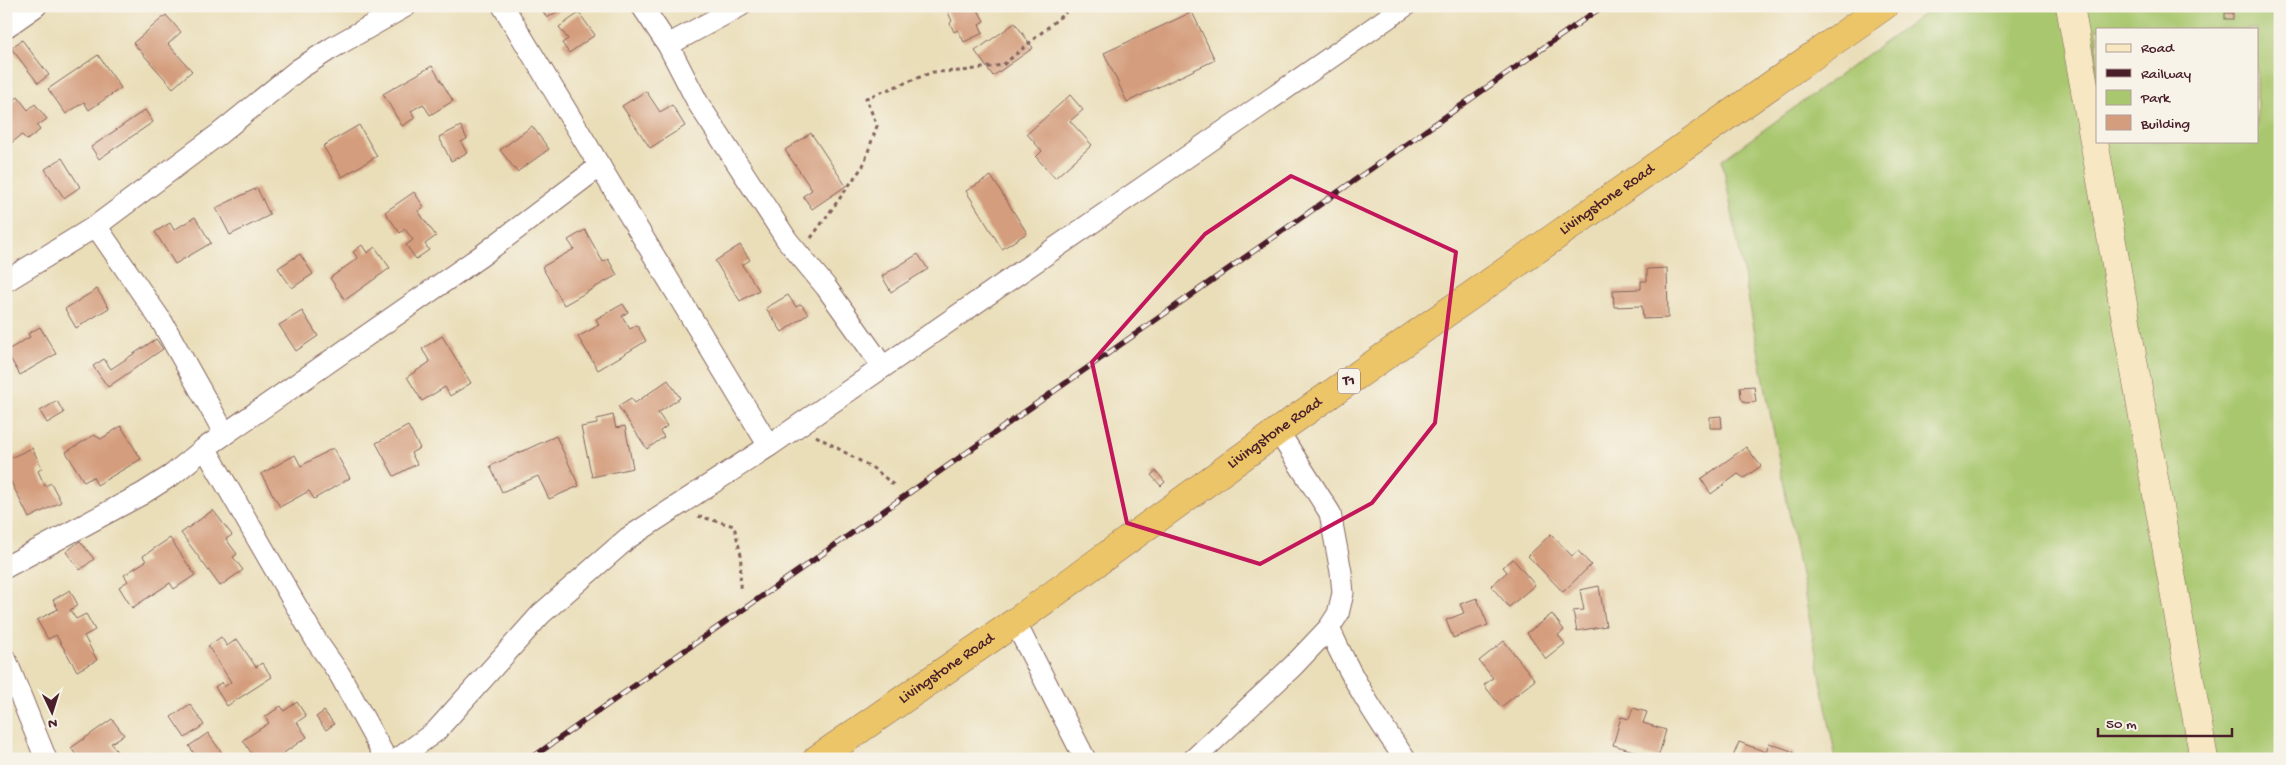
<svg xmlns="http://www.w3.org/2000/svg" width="2286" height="765" font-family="'Gochi Hand',sans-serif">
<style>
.green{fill:#a9c76e;stroke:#7a734c;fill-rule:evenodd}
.building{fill:#d49d7d}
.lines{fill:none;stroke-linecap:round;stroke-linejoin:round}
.street-casing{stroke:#82625d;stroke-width:23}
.secondary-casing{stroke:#82625d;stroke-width:29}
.highway-casing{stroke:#82625d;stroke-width:29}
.path{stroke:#82625d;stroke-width:3;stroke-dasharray:4 4;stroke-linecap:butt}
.street{stroke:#fff;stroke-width:21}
.secondary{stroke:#f7e8c3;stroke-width:28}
.highway{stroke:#ecc569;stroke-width:28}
.rail-casing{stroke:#4a1f2b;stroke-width:5.5}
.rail{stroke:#f7f3e8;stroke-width:4;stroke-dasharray:11;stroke-linecap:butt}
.marked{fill:none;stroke:#c2185b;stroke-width:4;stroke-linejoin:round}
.labels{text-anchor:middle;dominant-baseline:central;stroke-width:4;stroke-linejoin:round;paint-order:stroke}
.shield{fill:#f7f3e8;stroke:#7e5f64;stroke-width:1}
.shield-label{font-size:15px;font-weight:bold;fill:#4a1f2b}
.street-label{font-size:16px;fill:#4a1f2b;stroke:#f7f3e8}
</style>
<rect width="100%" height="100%" fill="#f7f3e8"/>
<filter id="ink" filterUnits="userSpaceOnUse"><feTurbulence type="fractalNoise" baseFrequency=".02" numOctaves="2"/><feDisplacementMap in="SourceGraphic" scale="10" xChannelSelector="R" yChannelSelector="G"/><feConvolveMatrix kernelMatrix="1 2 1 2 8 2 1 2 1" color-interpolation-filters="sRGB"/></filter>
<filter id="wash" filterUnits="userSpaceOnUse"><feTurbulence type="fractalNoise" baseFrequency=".0096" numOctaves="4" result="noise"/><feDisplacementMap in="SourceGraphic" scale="20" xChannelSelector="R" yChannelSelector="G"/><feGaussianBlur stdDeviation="1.12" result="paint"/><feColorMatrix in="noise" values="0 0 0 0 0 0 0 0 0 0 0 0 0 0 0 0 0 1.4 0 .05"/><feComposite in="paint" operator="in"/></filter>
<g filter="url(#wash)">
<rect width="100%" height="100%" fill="#eadeb9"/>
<!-- green -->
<path class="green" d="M1935,6H2280V759H1836L1722,160ZM2097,29H2257V141H2097Z"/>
<g id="blocks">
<!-- building -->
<g class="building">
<polygon points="548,6 566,6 547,18 542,10"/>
<polygon points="956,6 972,6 973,10 977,8 984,21 979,24 983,33 964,42 958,30 954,32 950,23 952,21 947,10"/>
<polygon points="1192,12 1215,60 1127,102 1104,53"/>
<polygon points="579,13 595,35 569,53 562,43 568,39 559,27"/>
<rect x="2225" y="13" width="8" height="6"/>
<polygon points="166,15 181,32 168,44 192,71 173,88 133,43"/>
<polygon points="1015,23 1033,48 993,76 975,51"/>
<polygon points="22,40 49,75 38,83 11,48"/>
<polygon points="98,55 121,88 89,110 84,102 66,114 48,89"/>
<polygon points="432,66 453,101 430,115 423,104 411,111 415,118 402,126 383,94"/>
<polygon points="646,91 660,112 672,105 685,126 650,148 622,106"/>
<polygon points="1070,95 1083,110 1070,121 1092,145 1055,178 1036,157 1042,151 1027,134"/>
<polygon points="18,97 28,110 35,104 47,119 37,126 40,130 27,140 22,135 7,146 6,106"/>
<polygon points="145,110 153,122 99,159 91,147"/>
<polygon points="359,125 377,156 342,177 323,146"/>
<polygon points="461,126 467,139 461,142 467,153 451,161 439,137"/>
<polygon points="532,126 549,149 517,172 500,150"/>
<polygon points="811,133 846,186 812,209 803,196 812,190 785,150"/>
<polygon points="62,158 80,187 64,198 45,169"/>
<polygon points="991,176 1027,233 1002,249 966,191"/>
<polygon points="257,188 270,215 230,235 216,208"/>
<polygon points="414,192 424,207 418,211 436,236 425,244 429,250 416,259 406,245 413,240 405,229 400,233 385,212"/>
<polygon points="195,217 211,243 175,264 155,232 170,223 174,230"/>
<polygon points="585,230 603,262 608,259 617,275 564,305 542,267 574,249 568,240"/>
<polygon points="362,245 367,253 375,247 390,268 345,300 330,278 358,258 353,252"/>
<polygon points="740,245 750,260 742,265 759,290 740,301 715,261"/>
<polygon points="300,254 313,274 292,288 278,268"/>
<polygon points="918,254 928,269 891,292 882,276"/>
<polygon points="1667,268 1668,318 1643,319 1642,306 1614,307 1613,290 1641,289 1641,281 1647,281 1647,269"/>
<polygon points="97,289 109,308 76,328 65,309"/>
<polygon points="788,295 796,307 801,304 808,314 782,332 766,308"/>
<polygon points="623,304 628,312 622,316 630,329 637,325 646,341 598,370 578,337 599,325 596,319"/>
<polygon points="302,311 318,336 296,351 279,325"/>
<polygon points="40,327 56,354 20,375 6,351 30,337 28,334"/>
<polygon points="442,336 471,383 450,396 445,387 422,401 407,377 430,362 422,349"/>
<polygon points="156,339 163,349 108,387 93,366 104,359 111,369"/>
<polygon points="668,380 680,398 658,413 667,426 660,431 664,437 647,449 618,406 631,398 635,403"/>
<polygon points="1754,386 1756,402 1745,403 1741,398 1740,387"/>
<polygon points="57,401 64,413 47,423 40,411"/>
<polygon points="613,415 616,428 625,426 633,468 592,477 581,427 597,424 597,419"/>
<polygon points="1721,416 1722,428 1710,428 1710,417"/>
<polygon points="121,426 141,459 97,485 93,477 84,482 66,452 94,435 101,439"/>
<polygon points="408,426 420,448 411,453 417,464 394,476 376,443"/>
<polygon points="556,436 579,486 549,499 538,476 502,492 490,466"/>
<polygon points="1746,447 1761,466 1744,478 1738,474 1711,494 1701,479"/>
<polygon points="32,448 42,468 38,471 45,486 51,483 61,502 29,518 6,472 6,460"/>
<polygon points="333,448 350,478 314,499 309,491 280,507 261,474 295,455 301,466"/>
<polygon points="1156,471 1165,482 1161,486 1151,475"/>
<polygon points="213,510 232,535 226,539 237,554 233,557 243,570 220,586 181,533"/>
<polygon points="1551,534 1572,556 1578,551 1591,565 1563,592 1528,556"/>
<polygon points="170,538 195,575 174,589 170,583 132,608 119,587 128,581 124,575 146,561 143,556"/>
<polygon points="80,541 94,559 80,570 66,552"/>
<polygon points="1513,559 1535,585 1509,607 1491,586 1507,572 1503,567"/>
<polygon points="1599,586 1606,626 1577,631 1573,611 1584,610 1580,590"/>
<polygon points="70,590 78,605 70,610 76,619 86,614 95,630 84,636 97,660 77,671 56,635 48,639 37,620 58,609 53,600"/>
<polygon points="1477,598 1488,625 1453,638 1446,620 1464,613 1460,604"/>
<polygon points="1552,614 1564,630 1558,635 1565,644 1546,659 1527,633"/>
<polygon points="221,637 227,646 237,639 256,667 262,663 272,677 227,706 215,687 222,682 224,687 231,682 208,646"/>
<polygon points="1504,641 1535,680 1501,707 1484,685 1493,678 1479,661"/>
<polygon points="297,702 306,716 297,722 307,737 275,759 255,759 243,740 269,723 265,717 281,706 284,711"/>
<polygon points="190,704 204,725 185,738 171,717"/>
<polygon points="1633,708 1647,712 1643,723 1666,730 1658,758 1613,745 1621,717 1629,719"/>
<polygon points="324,711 334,724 326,730 316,717"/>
<polygon points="112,719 124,735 111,743 122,759 79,759 71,748"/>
<polygon points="208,733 226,759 198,759 189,746"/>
<polygon points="1739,742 1766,752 1769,743 1794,752 1791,759 1732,759"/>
<polygon points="965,753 967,759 944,759 944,758"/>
</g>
</g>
</g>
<g filter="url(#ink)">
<use href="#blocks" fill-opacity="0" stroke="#82625d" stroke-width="1"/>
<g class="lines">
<!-- street casing -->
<g class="street-casing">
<g id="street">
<polyline points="503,6 769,446"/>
<polyline points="642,6 668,45 698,103 787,240 826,287 883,367"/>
<polyline points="6,27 36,6"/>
<polyline points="668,45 740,6"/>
<polyline points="96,226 162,322 225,434"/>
<polyline points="6,281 96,226 219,134 299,69 332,48 406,6"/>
<polyline points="205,448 317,642 340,675 386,759"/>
<polyline points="6,567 142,494 172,475 205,448 481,256 600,166"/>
<polyline points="1015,622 1085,759"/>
<path d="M1329,628C1351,678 1374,714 1405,759"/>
<polyline points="6,660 46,759"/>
<polyline points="398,759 436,731 541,614 628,538 769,446 1405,6"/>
<polyline points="1194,759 1293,666 1329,628 1338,614 1343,593 1341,572 1330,513 1278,431"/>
</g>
</g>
<!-- secondary casing -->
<g class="secondary-casing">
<polyline id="secondary" points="2070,6 2204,759"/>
</g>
<!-- highway casing -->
<g class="highway-casing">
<g id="highway">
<path id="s1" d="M817,759L1015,622L1278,431L1884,6"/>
</g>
</g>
<!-- path -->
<g class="path">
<polyline points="811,238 863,166 877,126 866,98 933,72 962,71 1003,65 1066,12"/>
<polyline points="816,436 876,470 896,487"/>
<polyline points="698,516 734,526 741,555 740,591"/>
</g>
<!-- street -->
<use href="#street" class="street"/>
<!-- secondary -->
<use href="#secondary" class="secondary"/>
<!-- highway -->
<use href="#highway" class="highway"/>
<!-- rail casing -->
<g class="rail-casing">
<polyline id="rail" points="530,759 1603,6"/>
</g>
<!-- rail -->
<use href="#rail" class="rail"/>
</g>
</g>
<!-- marked area -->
<path class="marked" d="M1291,176L1456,252L1435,423L1372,503L1260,564L1127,523L1092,362L1205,234Z"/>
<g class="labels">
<!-- shield labels -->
<rect class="shield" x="1338" y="368.5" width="22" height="25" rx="4"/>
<g class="shield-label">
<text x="1349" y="381">T1</text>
</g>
<!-- street labels -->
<g class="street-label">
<text stroke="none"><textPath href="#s1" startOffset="968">Livingstone Road</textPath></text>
<text stroke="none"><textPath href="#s1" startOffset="562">Livingstone Road</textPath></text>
<text stroke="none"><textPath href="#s1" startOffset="158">Livingstone Road</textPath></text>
</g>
</g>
<!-- margin -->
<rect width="2286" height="765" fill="none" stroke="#f7f3e8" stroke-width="25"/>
<!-- legend -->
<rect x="2096" y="28" width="162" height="115" fill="#f7f3e8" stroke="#b29e9c"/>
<rect x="2106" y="44" width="25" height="8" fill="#f7e8c3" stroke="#b29e9c"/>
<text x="2141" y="52" font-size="15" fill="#4a1f2b">Road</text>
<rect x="2106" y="69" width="25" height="8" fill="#4a1f2b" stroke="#b29e9c"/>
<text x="2141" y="78" font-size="15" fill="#4a1f2b">Railway</text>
<rect x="2106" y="90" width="25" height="15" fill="#a9c76e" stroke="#b29e9c"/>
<text x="2141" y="102" font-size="15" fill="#4a1f2b">Park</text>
<rect x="2106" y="115" width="25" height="15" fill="#d49d7d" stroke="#b29e9c"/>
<text x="2141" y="128" font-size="15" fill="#4a1f2b">Building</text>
<!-- north arrow -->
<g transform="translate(52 712) rotate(176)" stroke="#f7f3e8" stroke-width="4" paint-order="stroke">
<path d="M0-4L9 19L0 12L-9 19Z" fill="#4a1f2b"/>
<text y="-8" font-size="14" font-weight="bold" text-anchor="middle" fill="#4a1f2b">N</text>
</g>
<!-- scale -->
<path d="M2098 728v8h134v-8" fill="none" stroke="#4a1f2b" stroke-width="2.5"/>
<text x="2106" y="728" font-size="15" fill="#4a1f2b" stroke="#f7f3e8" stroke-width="4" paint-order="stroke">50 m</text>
</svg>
